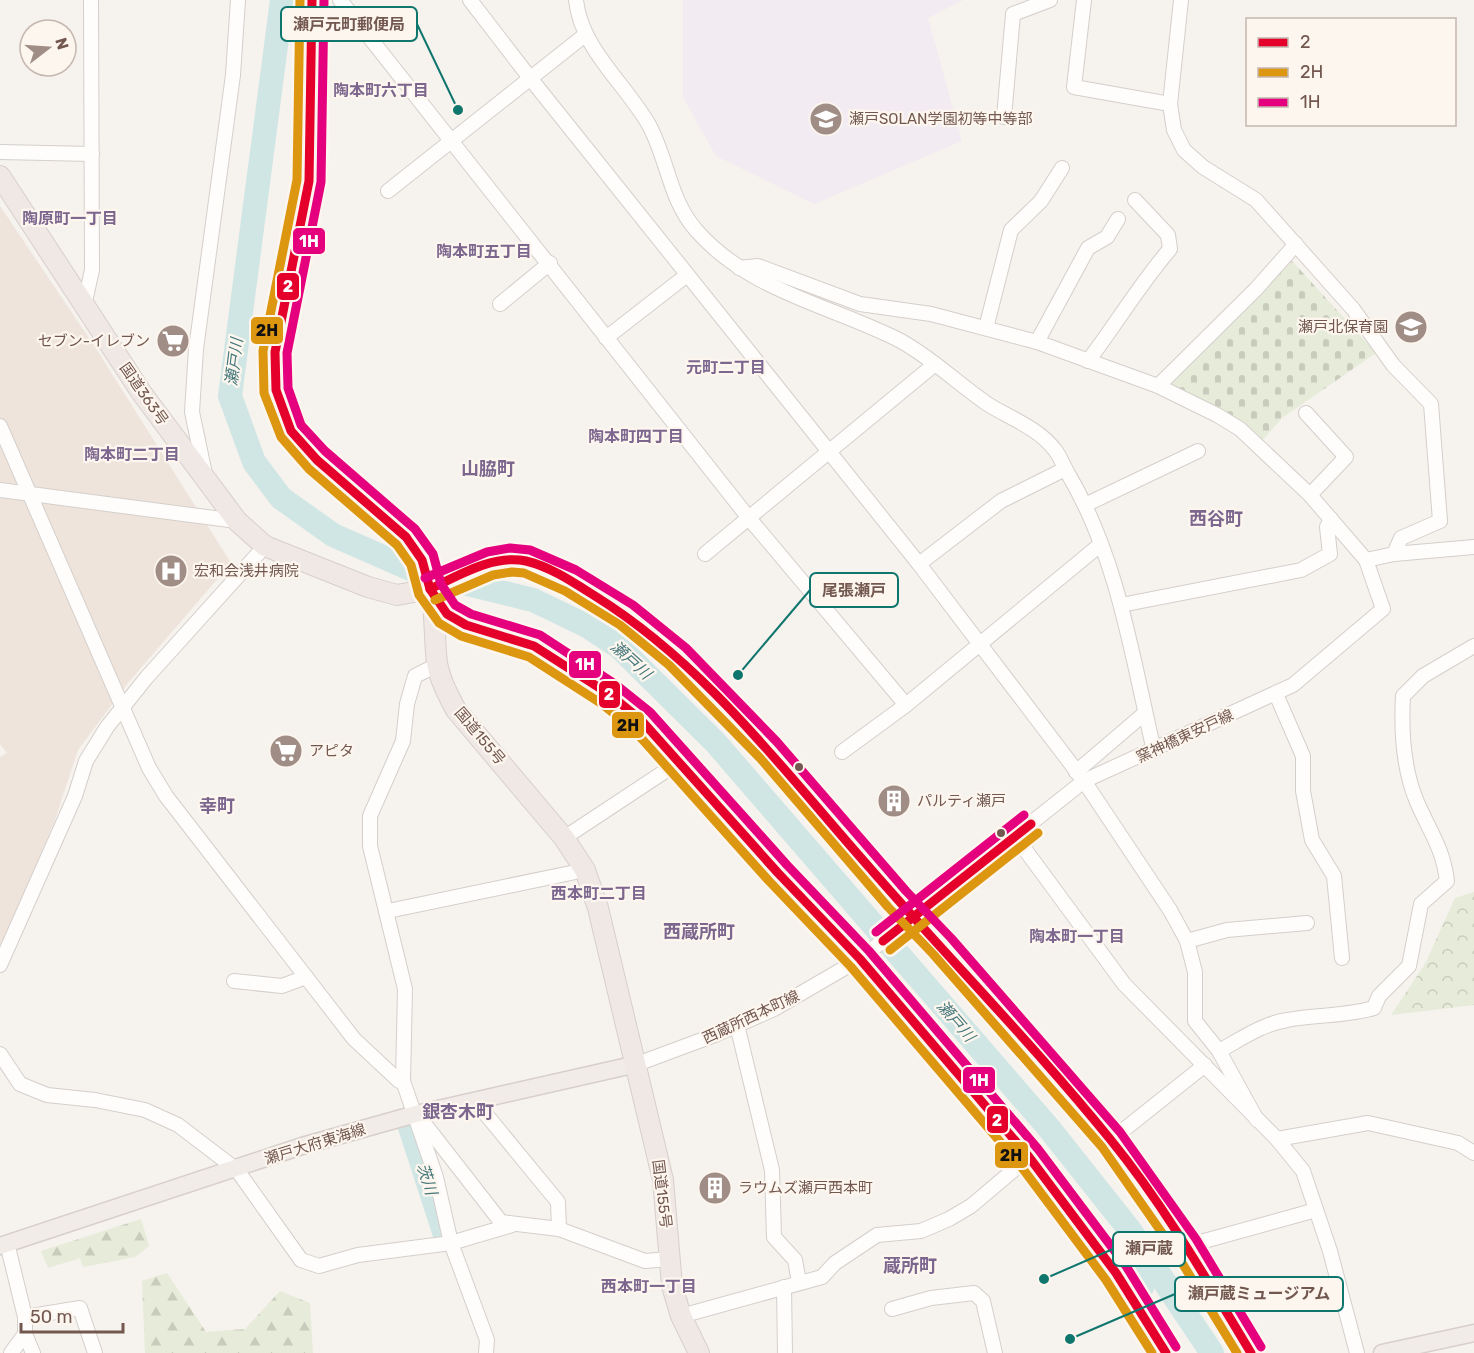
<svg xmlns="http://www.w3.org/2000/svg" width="1474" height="1353" font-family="Rubik,'Noto Sans JP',sans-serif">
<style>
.residential{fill:#eee4db}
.education{fill:#f2ebf2}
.forest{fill:url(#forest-firs)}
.cemetery{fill:url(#cemetery-stones)}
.park{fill:url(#park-crowns)}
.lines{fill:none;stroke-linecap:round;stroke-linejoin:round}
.river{stroke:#d0e6e5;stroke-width:24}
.minor-casing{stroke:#d5cfcb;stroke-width:16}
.major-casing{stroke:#d7cfcb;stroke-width:19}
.highway-casing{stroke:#d7cfcb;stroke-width:22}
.minor{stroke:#fefdfc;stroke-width:14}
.major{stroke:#f1ece7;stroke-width:16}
.highway{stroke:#f0e8e5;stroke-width:20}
.bus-1-casing{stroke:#fdf6ef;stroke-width:14}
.bus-2-casing{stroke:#fdf6ef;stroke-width:14}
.bus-3-casing{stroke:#fdf6ef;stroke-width:14}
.bus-1{stroke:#e4002b;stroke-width:9}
.bus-2{stroke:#dc9610;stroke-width:9}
.bus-3{stroke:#e5007d;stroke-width:9}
.bus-dot{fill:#72584f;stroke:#fdf6ef;stroke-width:2}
.labels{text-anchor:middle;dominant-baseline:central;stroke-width:4.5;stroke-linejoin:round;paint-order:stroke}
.poi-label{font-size:15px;fill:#72584f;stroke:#fdf6ef;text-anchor:start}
.street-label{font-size:15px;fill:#72584f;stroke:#fdf6ef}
.neighbourhood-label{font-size:16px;font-weight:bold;fill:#7c668e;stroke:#fdf6ef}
.water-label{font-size:16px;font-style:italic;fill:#47797c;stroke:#fdf6ef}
.quarter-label{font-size:18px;font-weight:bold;fill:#7c668e;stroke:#fdf6ef}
.leader{fill:none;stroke:#0f766e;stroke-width:2}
.callout-dot{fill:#0f766e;stroke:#fdf6ef;stroke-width:2}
.callout{fill:#fdf6ef;stroke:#0f766e;stroke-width:2}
.callout-label{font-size:16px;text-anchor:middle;font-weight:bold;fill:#72584f}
.line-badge{stroke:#fdf6ef;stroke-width:2}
.badge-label{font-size:16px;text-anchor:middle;font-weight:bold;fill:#fff}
.pale-badge-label{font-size:16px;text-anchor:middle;font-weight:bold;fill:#111}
</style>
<defs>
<pattern id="forest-firs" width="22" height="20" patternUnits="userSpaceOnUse" patternTransform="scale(1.5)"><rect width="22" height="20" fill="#e6ecd9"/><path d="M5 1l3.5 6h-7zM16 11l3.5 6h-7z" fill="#c9ccbc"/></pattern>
<pattern id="cemetery-stones" width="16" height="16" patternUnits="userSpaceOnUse" patternTransform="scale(1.5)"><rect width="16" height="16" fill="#e6ecd9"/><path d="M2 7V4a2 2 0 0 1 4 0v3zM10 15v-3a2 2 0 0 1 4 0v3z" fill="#c9ccbc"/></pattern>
<pattern id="park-crowns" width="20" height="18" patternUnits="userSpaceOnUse" patternTransform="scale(1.5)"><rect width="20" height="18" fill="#e6ecd9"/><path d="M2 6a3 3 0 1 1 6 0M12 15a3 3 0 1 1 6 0" fill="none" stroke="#c9ccbc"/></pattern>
</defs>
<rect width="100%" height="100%" fill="#f6f2ed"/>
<!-- residential -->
<polygon class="residential" points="0,206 97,350 231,563 128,683 78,750 55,820 2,944 0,944 0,757 7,753 0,744"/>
<!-- education -->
<polygon class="education" points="683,0 963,0 928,18 962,141 814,204 716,156 683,97"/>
<!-- forest -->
<g class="forest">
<polygon points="141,1219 149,1246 135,1257 83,1267 80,1258 48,1268 41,1251"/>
<polygon points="167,1273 206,1332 245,1329 280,1291 310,1303 313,1353 145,1353 142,1281"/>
</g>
<!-- cemetery -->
<polygon class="cemetery" points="1292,261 1376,353 1282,418 1259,444 1167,384"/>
<!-- park -->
<polygon class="park" points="1474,892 1474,1005 1391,1015 1425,964 1455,898"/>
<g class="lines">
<!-- river -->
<g class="river">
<polyline points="282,0 230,396 254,462 281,498 333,535 415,571 533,600 587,626 619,647 715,742 1048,1127 1129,1229 1212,1353"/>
<polyline points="409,1124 445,1235"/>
<polyline points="1142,1287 1146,1253"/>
</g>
<!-- minor casing -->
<g class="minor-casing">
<g id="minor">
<polyline points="340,0 748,517 906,705"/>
<polyline points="470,0 530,78 919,564 1084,781 1170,910 1187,941 1195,972 1195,1021 1219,1051 1257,1120"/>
<path d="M576,0C581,49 625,83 649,125C668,160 669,199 696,230C749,291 830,305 899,340C931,357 958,384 989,405C1012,419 1038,428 1055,450C1060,456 1063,465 1067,472C1118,557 1132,656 1154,751"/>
<polyline points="1084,0 1074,87 1170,104"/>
<polyline points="1181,0 1170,104 1174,130 1184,150 1203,167 1256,200 1353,309 1393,365 1431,404 1440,521 1401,538 1394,554"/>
<polyline points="1004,117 1013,14 1050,0"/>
<polyline points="0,152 92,154"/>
<polyline points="388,191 585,35"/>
<polyline points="500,304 550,263"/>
<polyline points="84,306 92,270 91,0"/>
<polyline points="986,328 1011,230 1041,201 1062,168"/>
<polyline points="606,338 687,275"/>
<polyline points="1037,342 1088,248 1107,237 1118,219"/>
<path d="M1088,361C1116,324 1140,284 1170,249L1168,235L1135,200"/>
<polyline points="1158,386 1256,289 1296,244"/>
<polyline points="1306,413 1346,457 1310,495"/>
<polyline points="0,426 149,768 166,796 354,1039 399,1081 403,1081"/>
<polyline points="205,474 192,412 196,349 233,75 238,0"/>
<polyline points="0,490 237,521"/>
<polyline points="1087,504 1198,451"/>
<polyline points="705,554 935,364"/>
<polyline points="1366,560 1394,554 1474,547"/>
<polyline points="919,564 1001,501 1065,469"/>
<polyline points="1121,605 1301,570 1330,554 1327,527 1331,519"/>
<polyline points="437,665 415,676 407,704 403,741 370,816 370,846 405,989 403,1081 436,1177 451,1243 487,1340 486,1353"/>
<polyline points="1276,694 1303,756 1303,791 1312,840 1334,876 1342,958"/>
<polyline points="842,752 906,705 1101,544"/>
<polyline points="1076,772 1145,713"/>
<polyline points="1015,836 1124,984 1277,1139 1303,1171 1330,1251 1357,1353"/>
<polyline points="564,838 679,762"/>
<polyline points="388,911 585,870"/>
<polyline points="1187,941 1227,930 1307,923"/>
<polyline points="0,965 75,796 86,761 107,727 147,677 265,546"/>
<polyline points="234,981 282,986 306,977"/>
<polyline points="737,1025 772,1170 774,1237 795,1260 799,1282"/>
<path d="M1219,1051C1241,1039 1262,1024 1287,1020C1318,1014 1343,1017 1374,1008L1379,996L1409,966L1421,904L1447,881C1443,848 1430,832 1417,802C1403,769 1401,732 1403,696L1423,676L1474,646"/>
<polyline points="0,1054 20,1084 47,1095 95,1100 145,1110 178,1125 237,1170 301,1260 319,1266 358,1255 451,1243 512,1225"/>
<polyline points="637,1064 715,1035 774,1009 860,959 1084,781 1293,685 1383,609 1366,560 1310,495 1240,429 1217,415 1158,386 1037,342 931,314 860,304 758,266 739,268"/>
<polyline points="475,1101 558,1202 559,1229"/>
<polyline points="420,1118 501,1222 559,1229 645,1261 669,1259"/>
<polyline points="1277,1139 1368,1123 1458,1143 1474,1153"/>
<polyline points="1111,1140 1205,1065"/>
<polyline points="7,1243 25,1317 25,1334 33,1353"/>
<polyline points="1186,1246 1316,1210"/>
<polyline points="784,1287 785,1353"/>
<polyline points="892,1309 931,1298 974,1293 983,1301 995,1353"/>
<polyline points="681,1316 822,1277 835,1263 877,1235 921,1231 949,1219 971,1206 1029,1157"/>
<polyline points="25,1317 80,1308 95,1353"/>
<polyline points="11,1353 25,1334"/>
</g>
</g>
<!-- major casing -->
<g class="major-casing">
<g id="major">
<polyline points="0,1246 302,1146 416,1114 637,1064"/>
<path d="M1166,1353L1116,1273L1029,1157L860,959L778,873L641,720L609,694L534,646L466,625L447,614L430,589C454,578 483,562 511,560C532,559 553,572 571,581C727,664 818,826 942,946L1111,1140L1186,1246L1251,1353"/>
<polyline points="1382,1353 1474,1333"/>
</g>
</g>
<!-- highway casing -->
<g class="highway-casing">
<g id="highway">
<path d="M312,0L309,181L275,352C270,437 324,466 382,516C397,529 412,541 422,559C437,589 433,631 437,663C440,680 448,695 456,710L564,838L585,870L598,908L663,1180L672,1286L681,1316L699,1353"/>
<polyline points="0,176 141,392 237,521 265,546 368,587 397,595 430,589"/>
</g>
</g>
<!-- minor -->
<use href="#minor" class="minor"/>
<!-- major -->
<use href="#major" class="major"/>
<!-- highway -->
<use href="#highway" class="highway"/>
<!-- bus-1 casing -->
<g class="bus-1-casing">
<g id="bus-1">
<polyline points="312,0 309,181 275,352 276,390 291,431 317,460 406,537 422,560 430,589 447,614 466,625 534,646 609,694 641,720 778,873 860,959 1029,1157 1116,1273 1166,1353"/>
<path d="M430,589C458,576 493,554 526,561C551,567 573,582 595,596C706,665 783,770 869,867C948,958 1034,1045 1110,1139C1164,1205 1207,1280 1251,1353"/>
<polyline points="883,941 1031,824"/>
</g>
</g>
<!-- bus-2 casing -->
<g class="bus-2-casing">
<g id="bus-2">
<polyline points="300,0 297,180 263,351 264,393 281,437 309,469 397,545 411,565 419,595 439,623 461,636 529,657 602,704 633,729 769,881 851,967 1020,1165 1106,1280 1152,1353"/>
<polyline points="435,600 493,575 512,572 524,573 565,591 620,625 669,665 760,758 888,907 933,954 1102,1147 1176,1253 1237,1353"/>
<polyline points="890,950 1038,833"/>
</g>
</g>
<!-- bus-3 casing -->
<g class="bus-3-casing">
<g id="bus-3">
<polyline points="324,0 321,182 287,353 288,388 301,425 325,451 415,529 433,554 441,584 455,605 471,614 540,635 615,684 650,712 787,865 869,951 1038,1149 1126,1266 1176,1347"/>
<polyline points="425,578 487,552 510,548 530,550 576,570 633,605 686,648 777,742 906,891 951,938 1120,1132 1196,1239 1261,1347"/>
<polyline points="876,932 1024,815"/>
</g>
</g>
<!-- bus-1 -->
<use href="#bus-1" class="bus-1"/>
<!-- bus-2 -->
<use href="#bus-2" class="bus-2"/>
<!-- bus-3 -->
<use href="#bus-3" class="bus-3"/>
</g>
<!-- icons -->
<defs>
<g id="school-disc" transform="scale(1.725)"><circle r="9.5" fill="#a08e86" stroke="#fdf6ef"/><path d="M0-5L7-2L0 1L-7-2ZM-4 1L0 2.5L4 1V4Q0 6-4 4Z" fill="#fff"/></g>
<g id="supermarket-disc" transform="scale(1.725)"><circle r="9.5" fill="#a08e86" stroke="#fdf6ef"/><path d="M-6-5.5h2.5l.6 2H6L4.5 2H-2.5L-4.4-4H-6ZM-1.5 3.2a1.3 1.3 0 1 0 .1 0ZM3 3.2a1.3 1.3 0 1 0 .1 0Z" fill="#fff"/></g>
<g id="hospital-disc" transform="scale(1.725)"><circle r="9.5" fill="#a08e86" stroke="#fdf6ef"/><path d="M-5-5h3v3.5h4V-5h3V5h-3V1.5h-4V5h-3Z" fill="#fff"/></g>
<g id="building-disc" transform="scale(1.725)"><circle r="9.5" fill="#a08e86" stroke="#fdf6ef"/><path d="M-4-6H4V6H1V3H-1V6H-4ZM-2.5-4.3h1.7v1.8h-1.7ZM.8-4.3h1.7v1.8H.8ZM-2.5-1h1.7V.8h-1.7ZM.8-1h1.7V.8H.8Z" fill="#fff"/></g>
</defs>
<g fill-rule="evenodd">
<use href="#school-disc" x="826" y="119"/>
<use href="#school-disc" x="1411" y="327"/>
<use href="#supermarket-disc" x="173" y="341"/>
<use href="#hospital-disc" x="171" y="571"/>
<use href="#supermarket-disc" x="286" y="751"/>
<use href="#building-disc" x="894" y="801"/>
<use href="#building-disc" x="715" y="1188"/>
</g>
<!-- markers -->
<g class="bus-dot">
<circle cx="799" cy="767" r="5"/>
<circle cx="1001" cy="833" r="5"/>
</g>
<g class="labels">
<!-- poi labels -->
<g class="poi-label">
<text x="849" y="119">瀬戸SOLAN学園初等中等部</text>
<text x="1388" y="327" text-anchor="end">瀬戸北保育園</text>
<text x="150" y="341" text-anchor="end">セブン-イレブン</text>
<text x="194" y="571">宏和会浅井病院</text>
<text x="309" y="751">アピタ</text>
<text x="917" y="801">パルティ瀬戸</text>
<text x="738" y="1188">ラウムズ瀬戸西本町</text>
</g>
<!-- street labels -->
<g class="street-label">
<text transform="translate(144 394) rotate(55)">国道363号</text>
<text transform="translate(480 736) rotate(50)">国道155号</text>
<text transform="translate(1185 736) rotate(-25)">窯神橋東安戸線</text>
<text transform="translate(751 1017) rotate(-25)">西蔵所西本町線</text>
<text transform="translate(315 1144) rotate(-17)">瀬戸大府東海線</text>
<text transform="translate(662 1194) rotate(83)">国道155号</text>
</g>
<!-- neighbourhood labels -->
<g class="neighbourhood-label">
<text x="381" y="90">陶本町六丁目</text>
<text x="70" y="218">陶原町一丁目</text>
<text x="484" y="251">陶本町五丁目</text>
<text x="726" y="367">元町二丁目</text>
<text x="636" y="436">陶本町四丁目</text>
<text x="132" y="454">陶本町二丁目</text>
<text x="599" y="893">西本町二丁目</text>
<text x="1077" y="936">陶本町一丁目</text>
<text x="649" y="1286">西本町一丁目</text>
</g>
<!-- water labels -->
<g class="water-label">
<text transform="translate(234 362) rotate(-83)">瀬戸川</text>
<text transform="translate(631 660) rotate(42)">瀬戸川</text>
<text transform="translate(956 1021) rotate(49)">瀬戸川</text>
<text transform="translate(427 1179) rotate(72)">茨川</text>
</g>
<!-- quarter labels -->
<g class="quarter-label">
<text x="488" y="469">山脇町</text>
<text x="1216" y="519">西谷町</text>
<text x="217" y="806">幸町</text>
<text x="699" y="932">西蔵所町</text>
<text x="458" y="1112">銀杏木町</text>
<text x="910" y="1266">蔵所町</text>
</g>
</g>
<!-- callouts -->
<path class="leader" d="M458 110L417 24M738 675L810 590M1044 1279L1113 1249M1070 1339L1175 1294"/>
<g class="callout-dot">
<circle cx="458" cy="110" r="6"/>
<circle cx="738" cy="675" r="6"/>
<circle cx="1044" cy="1279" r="6"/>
<circle cx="1070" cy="1339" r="6"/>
</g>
<g class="callout">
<rect x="281" y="7" width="136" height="34" rx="6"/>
<rect x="810" y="573" width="88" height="34" rx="6"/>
<rect x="1113" y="1232" width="72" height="34" rx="6"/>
<rect x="1175" y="1277" width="168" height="34" rx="6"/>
</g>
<g class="callout-label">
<text x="349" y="30">瀬戸元町郵便局</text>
<text x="854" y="596">尾張瀬戸</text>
<text x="1149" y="1254">瀬戸蔵</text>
<text x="1259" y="1299">瀬戸蔵ミュージアム</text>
</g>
<g class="line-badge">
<rect x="292" y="227" width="34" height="28" rx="6" fill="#e5007d"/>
<rect x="276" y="272" width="24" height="29" rx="6" fill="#e4002b"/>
<rect x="250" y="316" width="34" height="29" rx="6" fill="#dc9610"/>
<rect x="568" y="650" width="34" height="29" rx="6" fill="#e5007d"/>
<rect x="598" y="680" width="23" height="29" rx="6" fill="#e4002b"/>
<rect x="611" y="711" width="34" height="28" rx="6" fill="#dc9610"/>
<rect x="962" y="1066" width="34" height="28" rx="6" fill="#e5007d"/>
<rect x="986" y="1105" width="23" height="29" rx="6" fill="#e4002b"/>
<rect x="994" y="1141" width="35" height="28" rx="6" fill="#dc9610"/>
</g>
<g class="badge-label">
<text x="309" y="247">1H</text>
<text x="288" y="292">2</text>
<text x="585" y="670">1H</text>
<text x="609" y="700">2</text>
<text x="979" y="1086">1H</text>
<text x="997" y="1126">2</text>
</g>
<g class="pale-badge-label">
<text x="267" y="336">2H</text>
<text x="628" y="731">2H</text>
<text x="1011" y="1161">2H</text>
</g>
<!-- legend -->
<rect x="1246" y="18" width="210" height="108" fill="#fdf6ef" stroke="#c5b7af" stroke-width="1.5"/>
<rect x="1258" y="38" width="30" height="9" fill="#e4002b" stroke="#c5b7af" stroke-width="1.5"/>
<text x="1300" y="48" font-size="18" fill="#72584f">2</text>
<rect x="1258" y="68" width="30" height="9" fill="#dc9610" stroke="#c5b7af" stroke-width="1.5"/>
<text x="1300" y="78" font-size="18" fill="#72584f">2H</text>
<rect x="1258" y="98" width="30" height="9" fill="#e5007d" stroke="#c5b7af" stroke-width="1.5"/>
<text x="1300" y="108" font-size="18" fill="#72584f">1H</text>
<!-- north arrow -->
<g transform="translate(48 48) rotate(73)"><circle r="28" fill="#fdf6ef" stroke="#c5b7af" stroke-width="1.5"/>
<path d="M0-4.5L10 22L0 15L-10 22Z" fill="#a08e86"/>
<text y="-9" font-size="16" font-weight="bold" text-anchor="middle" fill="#72584f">N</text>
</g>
<!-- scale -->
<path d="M21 1323v9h102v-9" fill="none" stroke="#72584f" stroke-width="3"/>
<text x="30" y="1323" font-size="18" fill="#72584f" stroke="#fdf6ef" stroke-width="4.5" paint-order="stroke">50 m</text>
</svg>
